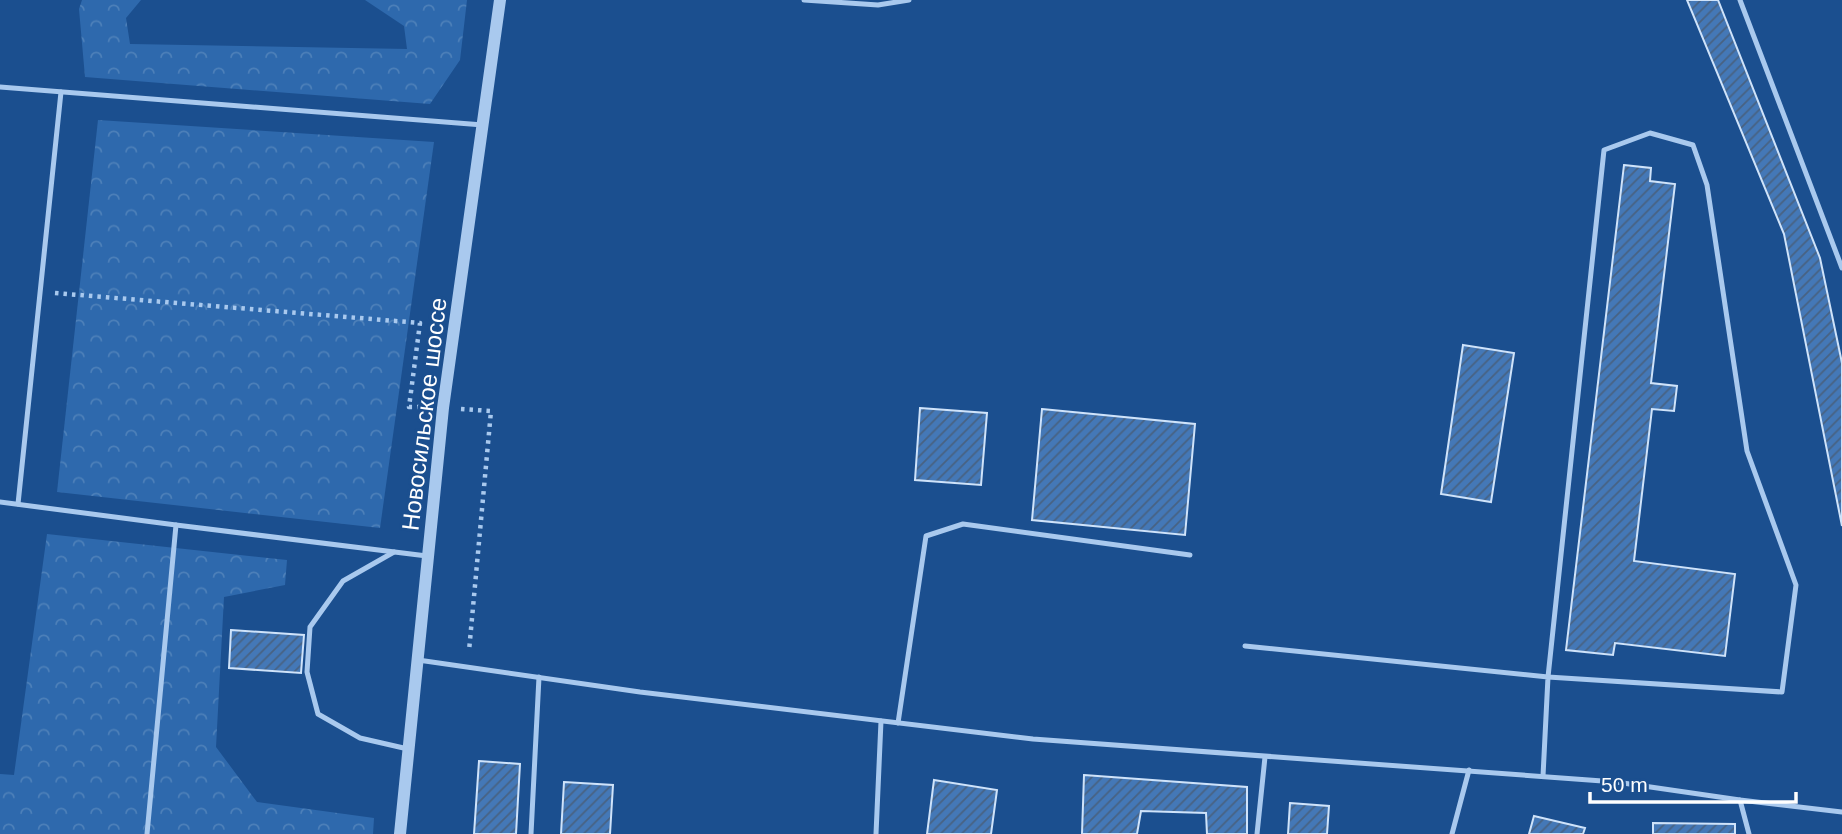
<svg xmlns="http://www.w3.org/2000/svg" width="1842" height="834" font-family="Helvetica,sans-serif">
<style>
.forest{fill:url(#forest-crowns)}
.building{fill:url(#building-hatch);stroke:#cfe3fa;stroke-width:2}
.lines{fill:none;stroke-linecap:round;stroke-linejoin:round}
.path{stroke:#a9c9ee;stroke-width:4.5;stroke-dasharray:3.5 5;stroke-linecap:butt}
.service{stroke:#a9c9ee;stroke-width:5}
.tertiary{stroke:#a9c9ee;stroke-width:12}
.labels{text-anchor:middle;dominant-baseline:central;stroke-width:6;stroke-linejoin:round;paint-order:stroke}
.street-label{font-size:24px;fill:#fff;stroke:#1b4f8f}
</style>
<defs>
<pattern id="forest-crowns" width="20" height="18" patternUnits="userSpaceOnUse" patternTransform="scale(1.75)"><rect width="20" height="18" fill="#2e69ad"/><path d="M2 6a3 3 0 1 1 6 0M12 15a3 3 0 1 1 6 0" fill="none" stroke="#4d80b9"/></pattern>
<pattern id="building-hatch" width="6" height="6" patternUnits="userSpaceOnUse" patternTransform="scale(1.75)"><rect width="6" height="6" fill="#4478b7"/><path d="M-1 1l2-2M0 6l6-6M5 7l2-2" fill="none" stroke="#486282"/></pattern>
</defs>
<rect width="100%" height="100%" fill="#1b4f8f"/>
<!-- forest -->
<g class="forest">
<polygon points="82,0 141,0 126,18 130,44 407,49 404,26 365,0 467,0 460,60 430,104 85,77 79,9"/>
<polygon points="98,120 434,142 380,528 57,492"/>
<polygon points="47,534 287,560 285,585 224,597 216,747 257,802 374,818 373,834 0,834 0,774 14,775"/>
</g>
<!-- building -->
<g class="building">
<polygon points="1687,0 1718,0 1820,258 1842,363 1842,526 1784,234"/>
<polygon points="1624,165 1651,168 1650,181 1675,184 1651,383 1677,386 1674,411 1652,409 1634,561 1735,574 1725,656 1615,643 1613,655 1566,650"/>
<polygon points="1463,345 1514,353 1491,502 1441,494"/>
<polygon points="920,408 987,413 981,485 915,480"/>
<polygon points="1042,409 1195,424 1185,535 1032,520"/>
<polygon points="231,630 304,635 301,673 229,668"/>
<polygon points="479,761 520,764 516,834 474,834"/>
<polygon points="1084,775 1247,787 1247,834 1207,834 1206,813 1141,811 1137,834 1082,834"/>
<polygon points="934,780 997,790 991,834 927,834"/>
<polygon points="564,782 613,785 610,834 561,834"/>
<polygon points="1290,803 1329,806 1327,834 1288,834"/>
<polygon points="1534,816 1585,828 1583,834 1529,834"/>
<polygon points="1653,823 1735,824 1735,834 1653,834"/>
</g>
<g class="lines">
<!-- path -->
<g class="path">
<polyline points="55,293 420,323 409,407 424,407"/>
<polyline points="461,409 491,411 469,651"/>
</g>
<!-- service -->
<g class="service">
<polyline points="804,0 878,5 909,0"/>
<polyline points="1740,0 1842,268"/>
<polyline points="0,87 483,125"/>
<polygon points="1650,133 1693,145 1707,185 1747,451 1796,585 1782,692 1548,677 1604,150"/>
<polyline points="0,502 176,525 147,834"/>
<polyline points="18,504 61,92"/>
<polyline points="176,525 427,556"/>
<polyline points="394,552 343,581 310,627 307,672 318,714 360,738 408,749"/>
<polyline points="1245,646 1548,677 1543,776"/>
<polyline points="418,660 640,692 1033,739 1616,782 1740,800 1842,812"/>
<polyline points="898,723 926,536 963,524 1190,555"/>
<polyline points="1740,800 1749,834"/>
<polyline points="531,834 539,677"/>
<polyline points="876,834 881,721"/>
<polyline points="1257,834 1265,757"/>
<polyline points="1452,834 1469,770"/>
</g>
<!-- tertiary -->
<polyline class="tertiary" points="400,834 443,408 500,0"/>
</g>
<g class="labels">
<!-- street labels -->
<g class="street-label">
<text transform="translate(424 414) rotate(-83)">Новосильское шоссе</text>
</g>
</g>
<!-- scale -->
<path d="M1590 792v10h206v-10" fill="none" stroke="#ffffff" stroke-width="3.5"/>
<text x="1601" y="792" font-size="21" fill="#ffffff" stroke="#1b4f8f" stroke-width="5" paint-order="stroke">50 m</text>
</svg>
